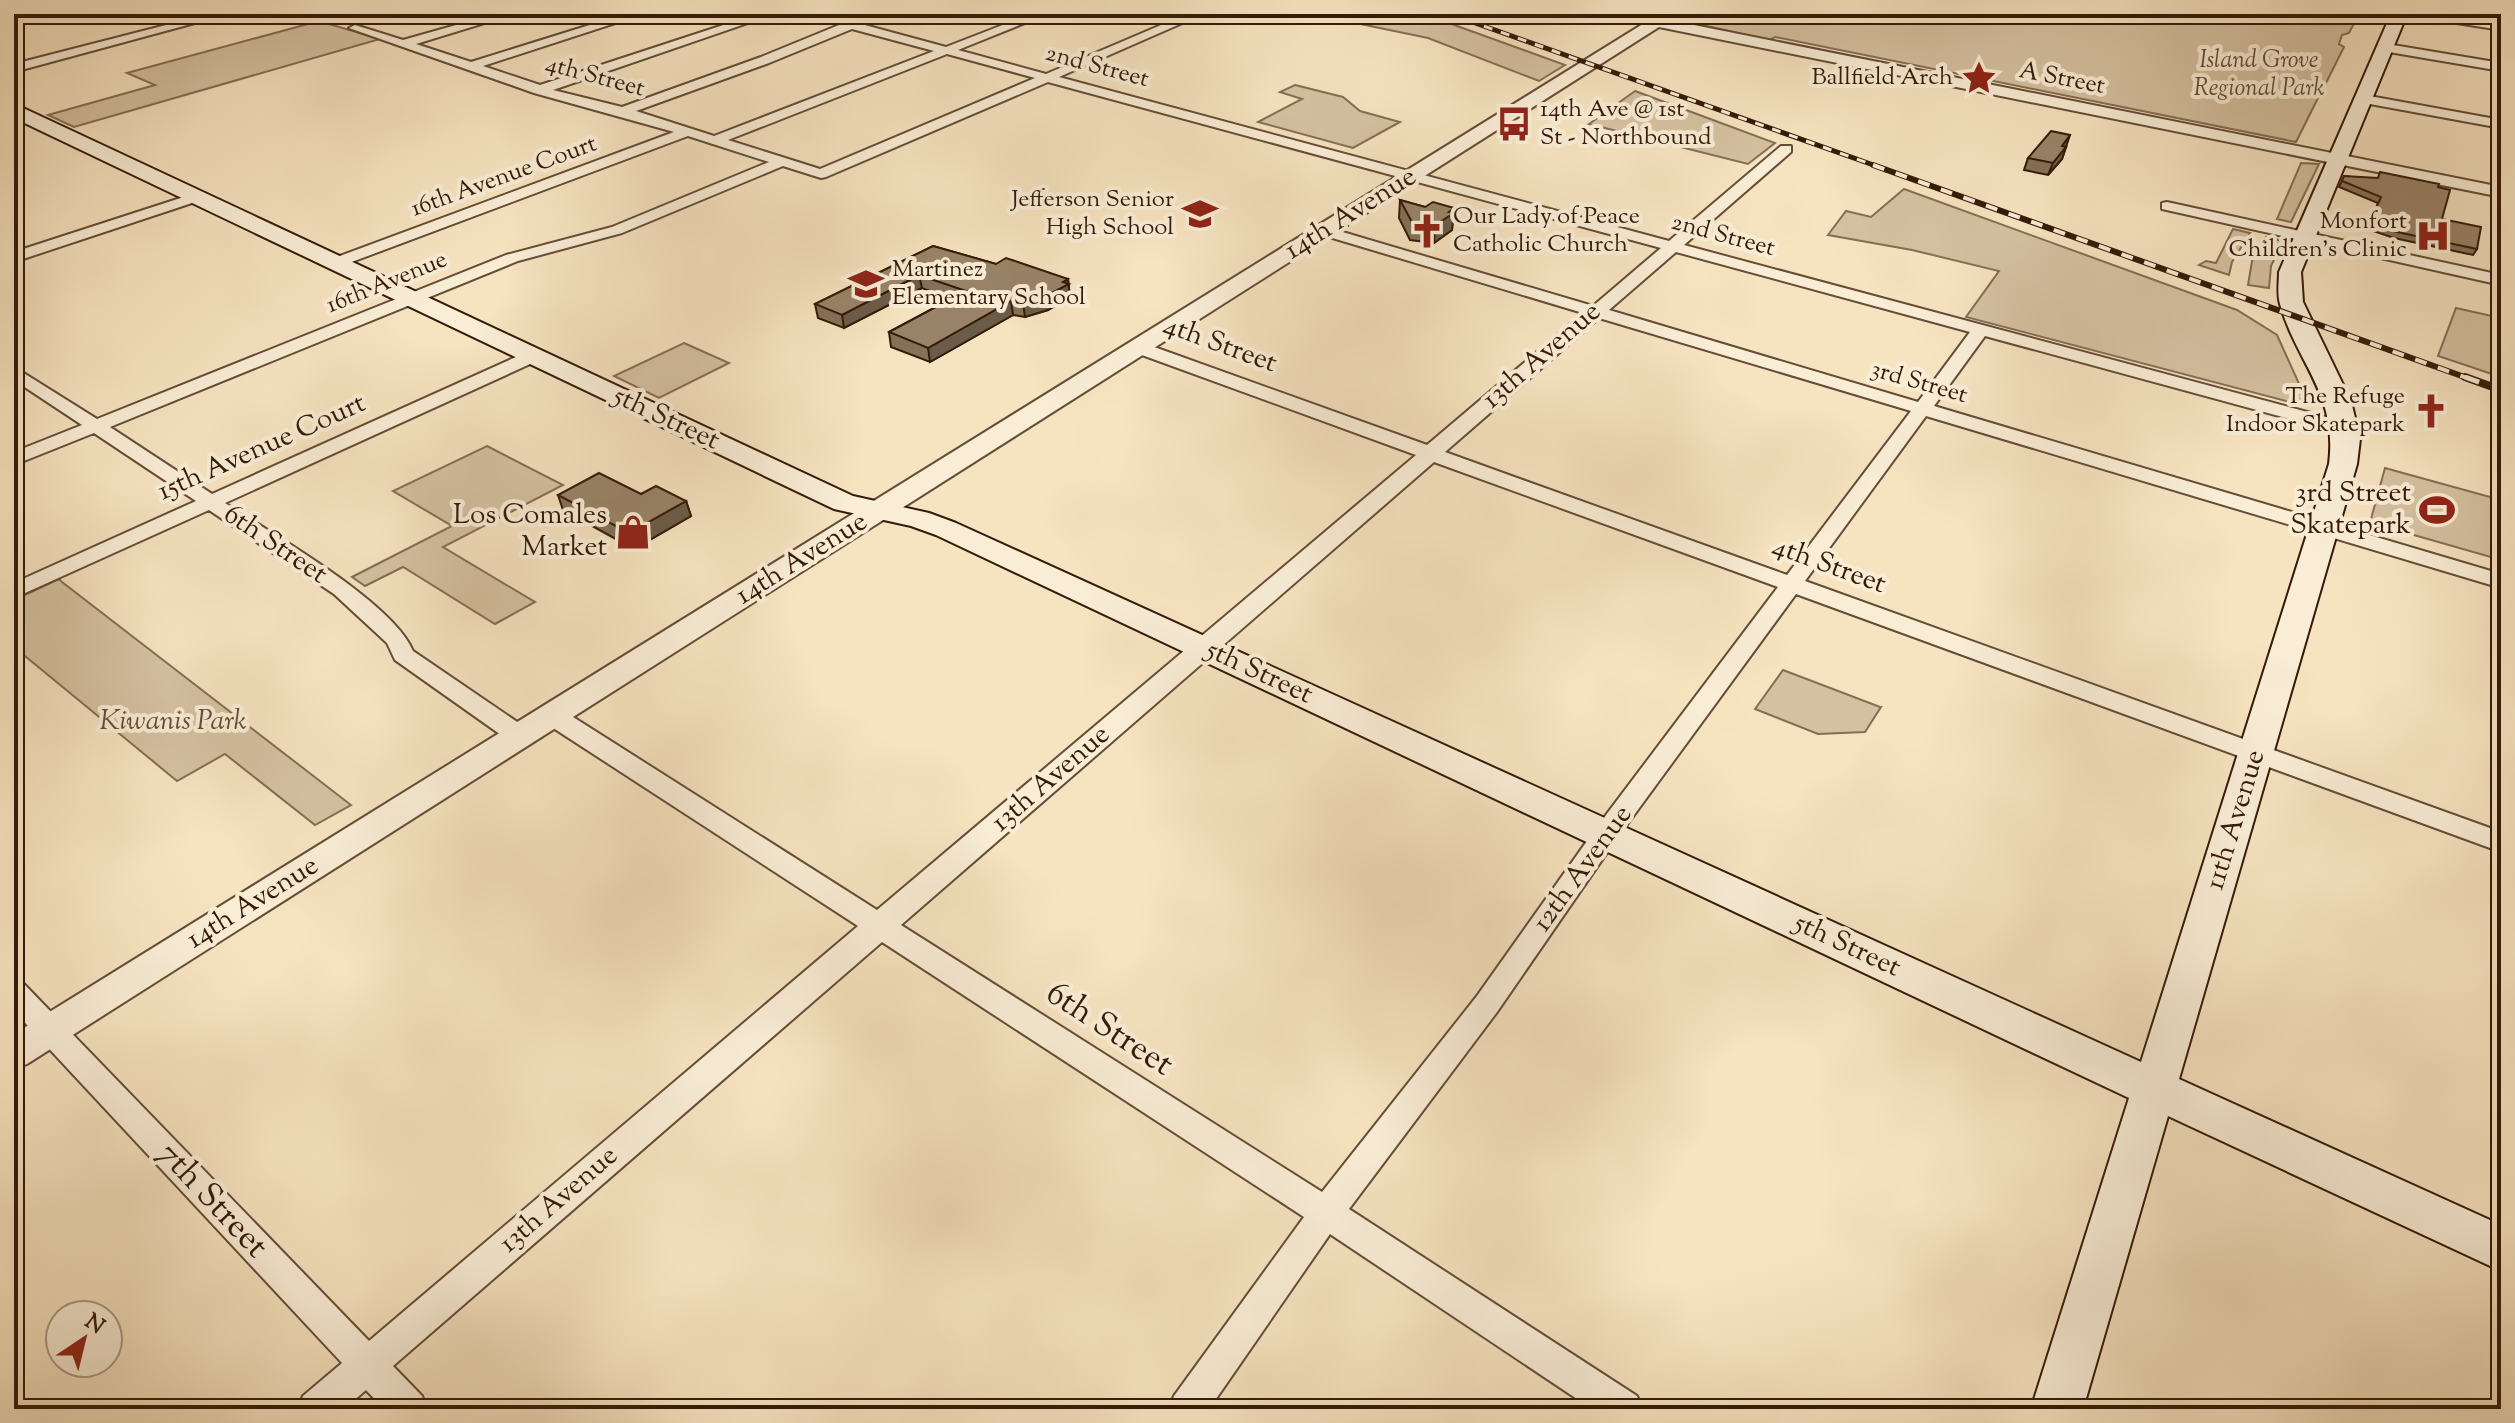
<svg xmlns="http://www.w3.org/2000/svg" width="2515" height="1423" font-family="'Sorts Mill Goudy',serif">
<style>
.green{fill:#d5c1a1;stroke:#856e54;stroke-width:2}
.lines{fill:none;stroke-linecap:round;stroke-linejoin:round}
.minor-casing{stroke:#654c36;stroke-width:4}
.tertiary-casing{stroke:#654c36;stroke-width:4}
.secondary-casing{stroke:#351a08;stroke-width:4}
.minor{fill:#f9edd6;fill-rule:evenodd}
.tertiary{fill:#f9edd6;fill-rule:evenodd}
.secondary{fill:#f9edd6;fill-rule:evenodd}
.rail-far2-casing{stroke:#351a08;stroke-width:5}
.rail-far1-casing{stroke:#351a08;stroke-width:6}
.rail-casing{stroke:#351a08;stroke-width:8}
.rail-far2{stroke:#f9edd6;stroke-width:3;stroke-dasharray:9;stroke-linecap:butt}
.rail-far1{stroke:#f9edd6;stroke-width:4;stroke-dasharray:12;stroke-linecap:butt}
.rail{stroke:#f9edd6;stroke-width:5;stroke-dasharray:15;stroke-linecap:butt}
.wall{fill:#847159;stroke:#351a08;stroke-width:2}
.shaded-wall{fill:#6b5c49;stroke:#351a08;stroke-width:2}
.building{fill:#998368;stroke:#351a08;stroke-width:2}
.labels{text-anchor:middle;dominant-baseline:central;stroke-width:8;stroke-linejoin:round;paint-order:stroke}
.far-park-label{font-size:24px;font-style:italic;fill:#654c36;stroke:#f9edd6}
.far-street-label{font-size:24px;fill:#351a08;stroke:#f9edd6}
.far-poi-label{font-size:24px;fill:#351a08;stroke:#f9edd6;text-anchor:end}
.street-label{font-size:28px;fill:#351a08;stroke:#f9edd6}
.poi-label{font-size:28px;fill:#351a08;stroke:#f9edd6;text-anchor:end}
.park-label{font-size:28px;font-style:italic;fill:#654c36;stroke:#f9edd6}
.near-street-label{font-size:34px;fill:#351a08;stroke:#f9edd6}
</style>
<rect width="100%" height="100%" fill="#f6e3c0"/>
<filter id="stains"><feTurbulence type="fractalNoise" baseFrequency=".0025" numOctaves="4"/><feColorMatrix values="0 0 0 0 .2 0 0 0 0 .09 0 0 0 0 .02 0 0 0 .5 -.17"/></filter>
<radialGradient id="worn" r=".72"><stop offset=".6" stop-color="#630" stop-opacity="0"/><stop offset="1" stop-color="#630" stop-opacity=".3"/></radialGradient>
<!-- green -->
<g class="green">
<polygon points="1312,14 1424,14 1565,65 1539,81 1428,38"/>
<polygon points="1583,14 2359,14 2349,33 2342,35 2339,44 2344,47 2325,85 2320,87 2323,88 2296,142 1775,37 1770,40 1651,14 1641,15 1626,24"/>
<polygon points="319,21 380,39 74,127 48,115 155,85 127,73"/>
<polygon points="1295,85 1343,97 1360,111 1400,122 1353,148 1258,122 1302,99 1280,92"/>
<polygon points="1635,91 1775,143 1748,164 1589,124"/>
<polygon points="2301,163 2319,164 2291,222 2277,219"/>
<polygon points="1904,189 2237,310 2277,335 2305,397 2294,403 1966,317 1999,271 1912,250 1828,235 1846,211 1871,217"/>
<polygon points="2233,229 2250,233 2232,262 2229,275 2199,265 2206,261 2216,263"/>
<polygon points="2266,237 2283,241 2271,266 2269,288 2248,285 2252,261"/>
<polygon points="2456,308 2501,318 2501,377 2438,356"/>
<polygon points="684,343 729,363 659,398 614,376"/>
<polygon points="487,446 563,485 443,547 535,602 495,624 403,567 365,586 352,577 452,526 393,491"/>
<polygon points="2385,468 2501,500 2501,560 2379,525 2371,519"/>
<polygon points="59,579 62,582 351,805 315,825 225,754 177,781 14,647 14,600"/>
<polygon points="1783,670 1880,707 1881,707 1865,732 1818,734 1755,709"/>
</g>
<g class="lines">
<!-- minor casing -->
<g class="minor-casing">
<g id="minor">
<polygon points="209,14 228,14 14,72 14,64"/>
<path d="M495,14H514L416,44L471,62L625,14H643L483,66L540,85L757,14H774L553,90L622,107L761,57L839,25L805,14H824L946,47L1031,14H1047L958,50L1046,74L1187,14H1203L1059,77L1669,241L1781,146H1791V152L1684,245L2352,424L2354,428L2352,432H2338L1985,336L1934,406L2501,574V588L1926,416L1805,581L2501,832V852L1796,594L1615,841L1497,1012L1349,1209L1637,1396L1642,1409H1592L1330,1234L1209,1409H1169L1174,1396L1304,1217L882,942L393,1366L422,1396L427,1409H384L366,1390L344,1409H298L303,1396L342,1363L14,1011V980L24,984L369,1341L858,926L544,722L541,716L544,710H562L877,910L1416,455L1131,351L1128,347L1131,343H1143L1427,445L1583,313L1319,234V228H1329L1593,306L1661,248L1048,82L826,177L821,178L783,166L622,233L518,261L110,427L212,494L527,352H539L542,356L539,360L225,503C272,534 393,602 413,651L529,730L532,736L529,742L520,744L511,742L395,660L387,643L334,594L209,510L14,598V583L196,501L94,433L14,465V452L82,425L14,380V367L97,419L506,255L612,227L769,162L688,136L341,266H329V260L674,132L534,93L349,28L355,25L403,40ZM852,29L934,51L714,136L636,111L769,63ZM947,54L1035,78L820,169L728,140ZM1676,252L1970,332L1918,402L1609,310ZM1599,318L1911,411L1787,575L1445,452ZM1434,462L1778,587L1597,827L1477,996L1322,1192L901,925Z"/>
<polygon points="1608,14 1632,14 1662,22 1656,25"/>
<polygon points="2387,44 2501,63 2501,71 2383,51 2381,48"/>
<polygon points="2364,95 2501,120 2501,128 2359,102 2358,99"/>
<polygon points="196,193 203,197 201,200 14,262 14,252"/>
<polygon points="2167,202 2501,275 2501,285 2162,209 2162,203"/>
</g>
</g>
<!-- tertiary casing -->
<g class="tertiary-casing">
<g id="tertiary">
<polygon points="1659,14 1676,14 1669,20 2501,187 2501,197 1659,27 27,1064 14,1069 14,1034"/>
<polygon points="2418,14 2452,14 2501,22 2501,30 2425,18"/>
</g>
</g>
<!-- secondary casing -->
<g class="secondary-casing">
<path id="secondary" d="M2391,14H2407L2301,272L2303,302L2351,401L2360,439L2357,464L2179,1079L2501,1225V1271L2168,1116L2083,1409H2031L2129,1098L936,535L911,526L834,509L14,118V105L21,107L853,496L929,513L956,523L2141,1062L2329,464C2338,394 2297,364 2280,304C2277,294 2279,282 2279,272Z"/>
</g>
<!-- minor -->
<use href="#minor" class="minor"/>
<!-- tertiary -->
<use href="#tertiary" class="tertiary"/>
<!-- secondary -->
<use href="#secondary" class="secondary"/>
<!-- rail-far2 casing -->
<g class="rail-far2-casing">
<polyline id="rail-far2" points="1450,14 1879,167"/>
</g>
<!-- rail-far1 casing -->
<g class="rail-far1-casing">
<polyline id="rail-far1" points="1873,165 2470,379"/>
</g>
<!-- rail casing -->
<g class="rail-casing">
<polyline id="rail" points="2465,377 2501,390"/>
</g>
<!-- rail-far2 -->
<use href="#rail-far2" class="rail-far2"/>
<!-- rail-far1 -->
<use href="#rail-far1" class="rail-far1"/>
<!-- rail -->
<use href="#rail" class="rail"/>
</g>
<!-- wall -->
<g class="wall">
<polygon points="2066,147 2062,159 2048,175 2024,170 2028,158"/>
<polygon points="2344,176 2438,187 2442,219 2477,249 2473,255 2394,238 2367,229 2378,203 2339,187"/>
<polygon points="1400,200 1425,207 1454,208 1452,230 1434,243 1410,240 1399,218"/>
<polygon points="933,246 996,264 1068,279 1070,297 1048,310 1025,317 1013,315 930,362 891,347 889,332 951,299 922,288 844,328 818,318 815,304"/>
<polygon points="641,494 686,501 691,516 634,549 563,510 558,495"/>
</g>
<!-- shaded-wall -->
<g class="shaded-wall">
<polygon points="2070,135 2062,159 2048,175 2053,163 2062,146"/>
<polygon points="1454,208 1452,230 1434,243 1435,225"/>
<polygon points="919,275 922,288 844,328 842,315"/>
<polygon points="1068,279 1070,297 1048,310 1025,317 1023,303"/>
<polygon points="1011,301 1013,315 930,362 928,348"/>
<polygon points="686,501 691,516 634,549 629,533"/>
</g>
<!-- building -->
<g class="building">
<polygon points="2051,131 2070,135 2062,146 2066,147 2053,163 2028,158"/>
<polygon points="2380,172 2439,184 2438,187 2450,190 2442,219 2481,227 2477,249 2397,232 2370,222 2381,197 2342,181 2344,176 2378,178"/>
<polygon points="1400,200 1425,207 1433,202 1454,208 1449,212 1454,213 1435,225 1412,222"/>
<polygon points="933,246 996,264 1006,258 1012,260 1068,279 1063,282 1069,284 1046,296 1023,303 1011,301 928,348 889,332 966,291 919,275 842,315 815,304"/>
<polygon points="599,473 641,494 656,486 686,501 629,533 558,495"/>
</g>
<!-- icons -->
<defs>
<g id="sight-bare" transform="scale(2.76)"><path d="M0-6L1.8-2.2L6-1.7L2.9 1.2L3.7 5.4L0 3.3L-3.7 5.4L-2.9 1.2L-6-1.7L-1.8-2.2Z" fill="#8f2418" stroke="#f9edd6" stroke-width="2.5" paint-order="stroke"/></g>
<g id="bus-bare" transform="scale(2.76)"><path d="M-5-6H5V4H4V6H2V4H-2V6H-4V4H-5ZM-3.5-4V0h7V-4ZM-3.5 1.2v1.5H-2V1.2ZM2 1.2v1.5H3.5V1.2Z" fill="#8f2418" stroke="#f9edd6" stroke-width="2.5" paint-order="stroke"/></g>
<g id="school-bare" transform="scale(2.76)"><path d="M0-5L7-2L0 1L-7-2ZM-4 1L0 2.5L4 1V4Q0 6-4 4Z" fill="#8f2418" stroke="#f9edd6" stroke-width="2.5" paint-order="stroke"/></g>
<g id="church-bare" transform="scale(2.76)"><path d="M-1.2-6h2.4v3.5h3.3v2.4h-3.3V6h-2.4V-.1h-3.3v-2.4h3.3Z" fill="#8f2418" stroke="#f9edd6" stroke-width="2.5" paint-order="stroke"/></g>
<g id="hospital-bare" transform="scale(2.76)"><path d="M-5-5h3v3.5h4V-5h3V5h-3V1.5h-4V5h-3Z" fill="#8f2418" stroke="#f9edd6" stroke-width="2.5" paint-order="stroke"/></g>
<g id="stadium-bare" transform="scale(2.76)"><path d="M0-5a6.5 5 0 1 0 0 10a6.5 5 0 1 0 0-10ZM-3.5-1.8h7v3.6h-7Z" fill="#8f2418" stroke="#f9edd6" stroke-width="2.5" paint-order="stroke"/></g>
<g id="shop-bare" transform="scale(2.76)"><path d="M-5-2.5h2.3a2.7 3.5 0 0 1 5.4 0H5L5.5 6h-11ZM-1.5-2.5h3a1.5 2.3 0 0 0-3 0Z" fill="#8f2418" stroke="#f9edd6" stroke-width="2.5" paint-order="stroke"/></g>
</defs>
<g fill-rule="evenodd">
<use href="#sight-bare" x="1979" y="78"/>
<use href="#bus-bare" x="1514" y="124"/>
<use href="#school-bare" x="1200" y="214"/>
<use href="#church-bare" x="1427" y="231"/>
<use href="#hospital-bare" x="2433" y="236"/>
<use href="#school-bare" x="866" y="284"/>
<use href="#church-bare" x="2431" y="411"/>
<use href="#stadium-bare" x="2437" y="510"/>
<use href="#shop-bare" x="633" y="532"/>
</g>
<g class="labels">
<!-- far-park labels -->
<g class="far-park-label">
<text x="2259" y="61">Island Grove<tspan x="2259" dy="28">Regional Park</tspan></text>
</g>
<!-- far-street labels -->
<g class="far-street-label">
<text transform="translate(1097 67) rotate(15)">2nd Street</text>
<text transform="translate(595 77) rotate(15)">4th Street</text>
<text transform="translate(2062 79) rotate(11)">A Street</text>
<text transform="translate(504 177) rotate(-20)">16th Avenue Court</text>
<text transform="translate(1723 236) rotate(15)">2nd Street</text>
<text transform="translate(387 283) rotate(-22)">16th Avenue</text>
<text transform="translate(1919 383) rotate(16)">3rd Street</text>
</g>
<!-- far-poi labels -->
<g class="far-poi-label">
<text x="1953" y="78">Ballfield Arch</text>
<text x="1540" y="110" text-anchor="start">14th Ave @ 1st<tspan x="1540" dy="28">St - Northbound</tspan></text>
<text x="1174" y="200">Jefferson Senior<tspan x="1174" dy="28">High School</tspan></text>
<text x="1453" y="217" text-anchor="start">Our Lady of Peace<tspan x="1453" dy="28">Catholic Church</tspan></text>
<text x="2407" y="222">Monfort<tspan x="2407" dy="28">Children's Clinic</tspan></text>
<text x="892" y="270" text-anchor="start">Martinez<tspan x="892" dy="28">Elementary School</tspan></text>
<text x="2405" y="397">The Refuge<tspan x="2405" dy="28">Indoor Skatepark</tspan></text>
</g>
<!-- street labels -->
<g class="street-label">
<text transform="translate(1351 214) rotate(-32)">14th Avenue</text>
<text transform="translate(1220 345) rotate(20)">4th Street</text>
<text transform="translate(1542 356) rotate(-41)">13th Avenue</text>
<text transform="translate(666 419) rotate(25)">5th Street</text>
<text transform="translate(262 448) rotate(-24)">15th Avenue Court</text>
<text transform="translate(275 545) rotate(34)">6th Street</text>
<text transform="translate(802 559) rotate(-32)">14th Avenue</text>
<text transform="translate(1829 566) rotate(20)">4th Street</text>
<text transform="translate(1259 673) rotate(25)">5th Street</text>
<text transform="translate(1051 779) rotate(-41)">13th Avenue</text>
<text transform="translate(2236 820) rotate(-73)">11th Avenue</text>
<text transform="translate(1583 869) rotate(-54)">12th Avenue</text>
<text transform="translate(253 903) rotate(-32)">14th Avenue</text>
<text transform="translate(1847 946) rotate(25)">5th Street</text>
<text transform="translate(559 1200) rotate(-41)">13th Avenue</text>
</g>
<!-- poi labels -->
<g class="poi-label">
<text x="2411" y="494">3rd Street<tspan x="2411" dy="32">Skatepark</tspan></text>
<text x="607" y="516">Los Comales<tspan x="607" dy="32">Market</tspan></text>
</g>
<!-- park labels -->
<g class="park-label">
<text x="173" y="722">Kiwanis Park</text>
</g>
<!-- near-street labels -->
<g class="near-street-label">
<text transform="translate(1109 1030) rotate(33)">6th Street</text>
<text transform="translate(212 1201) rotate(47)">7th Street</text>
</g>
</g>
<!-- margin -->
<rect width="2515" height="1423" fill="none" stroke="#f6e3c0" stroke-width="48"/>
<rect x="16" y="16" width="2483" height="1391" fill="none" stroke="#351a08" stroke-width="4"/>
<rect x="24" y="24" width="2467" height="1375" fill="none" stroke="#351a08" stroke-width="2"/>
<!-- north arrow -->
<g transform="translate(84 1339) rotate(35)"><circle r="38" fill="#f9edd6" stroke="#ab9984" stroke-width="2"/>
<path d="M0-6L14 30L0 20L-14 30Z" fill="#8f2418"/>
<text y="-12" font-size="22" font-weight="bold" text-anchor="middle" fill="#351a08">N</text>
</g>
<rect width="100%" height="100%" filter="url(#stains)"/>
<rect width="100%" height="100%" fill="url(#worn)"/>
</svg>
